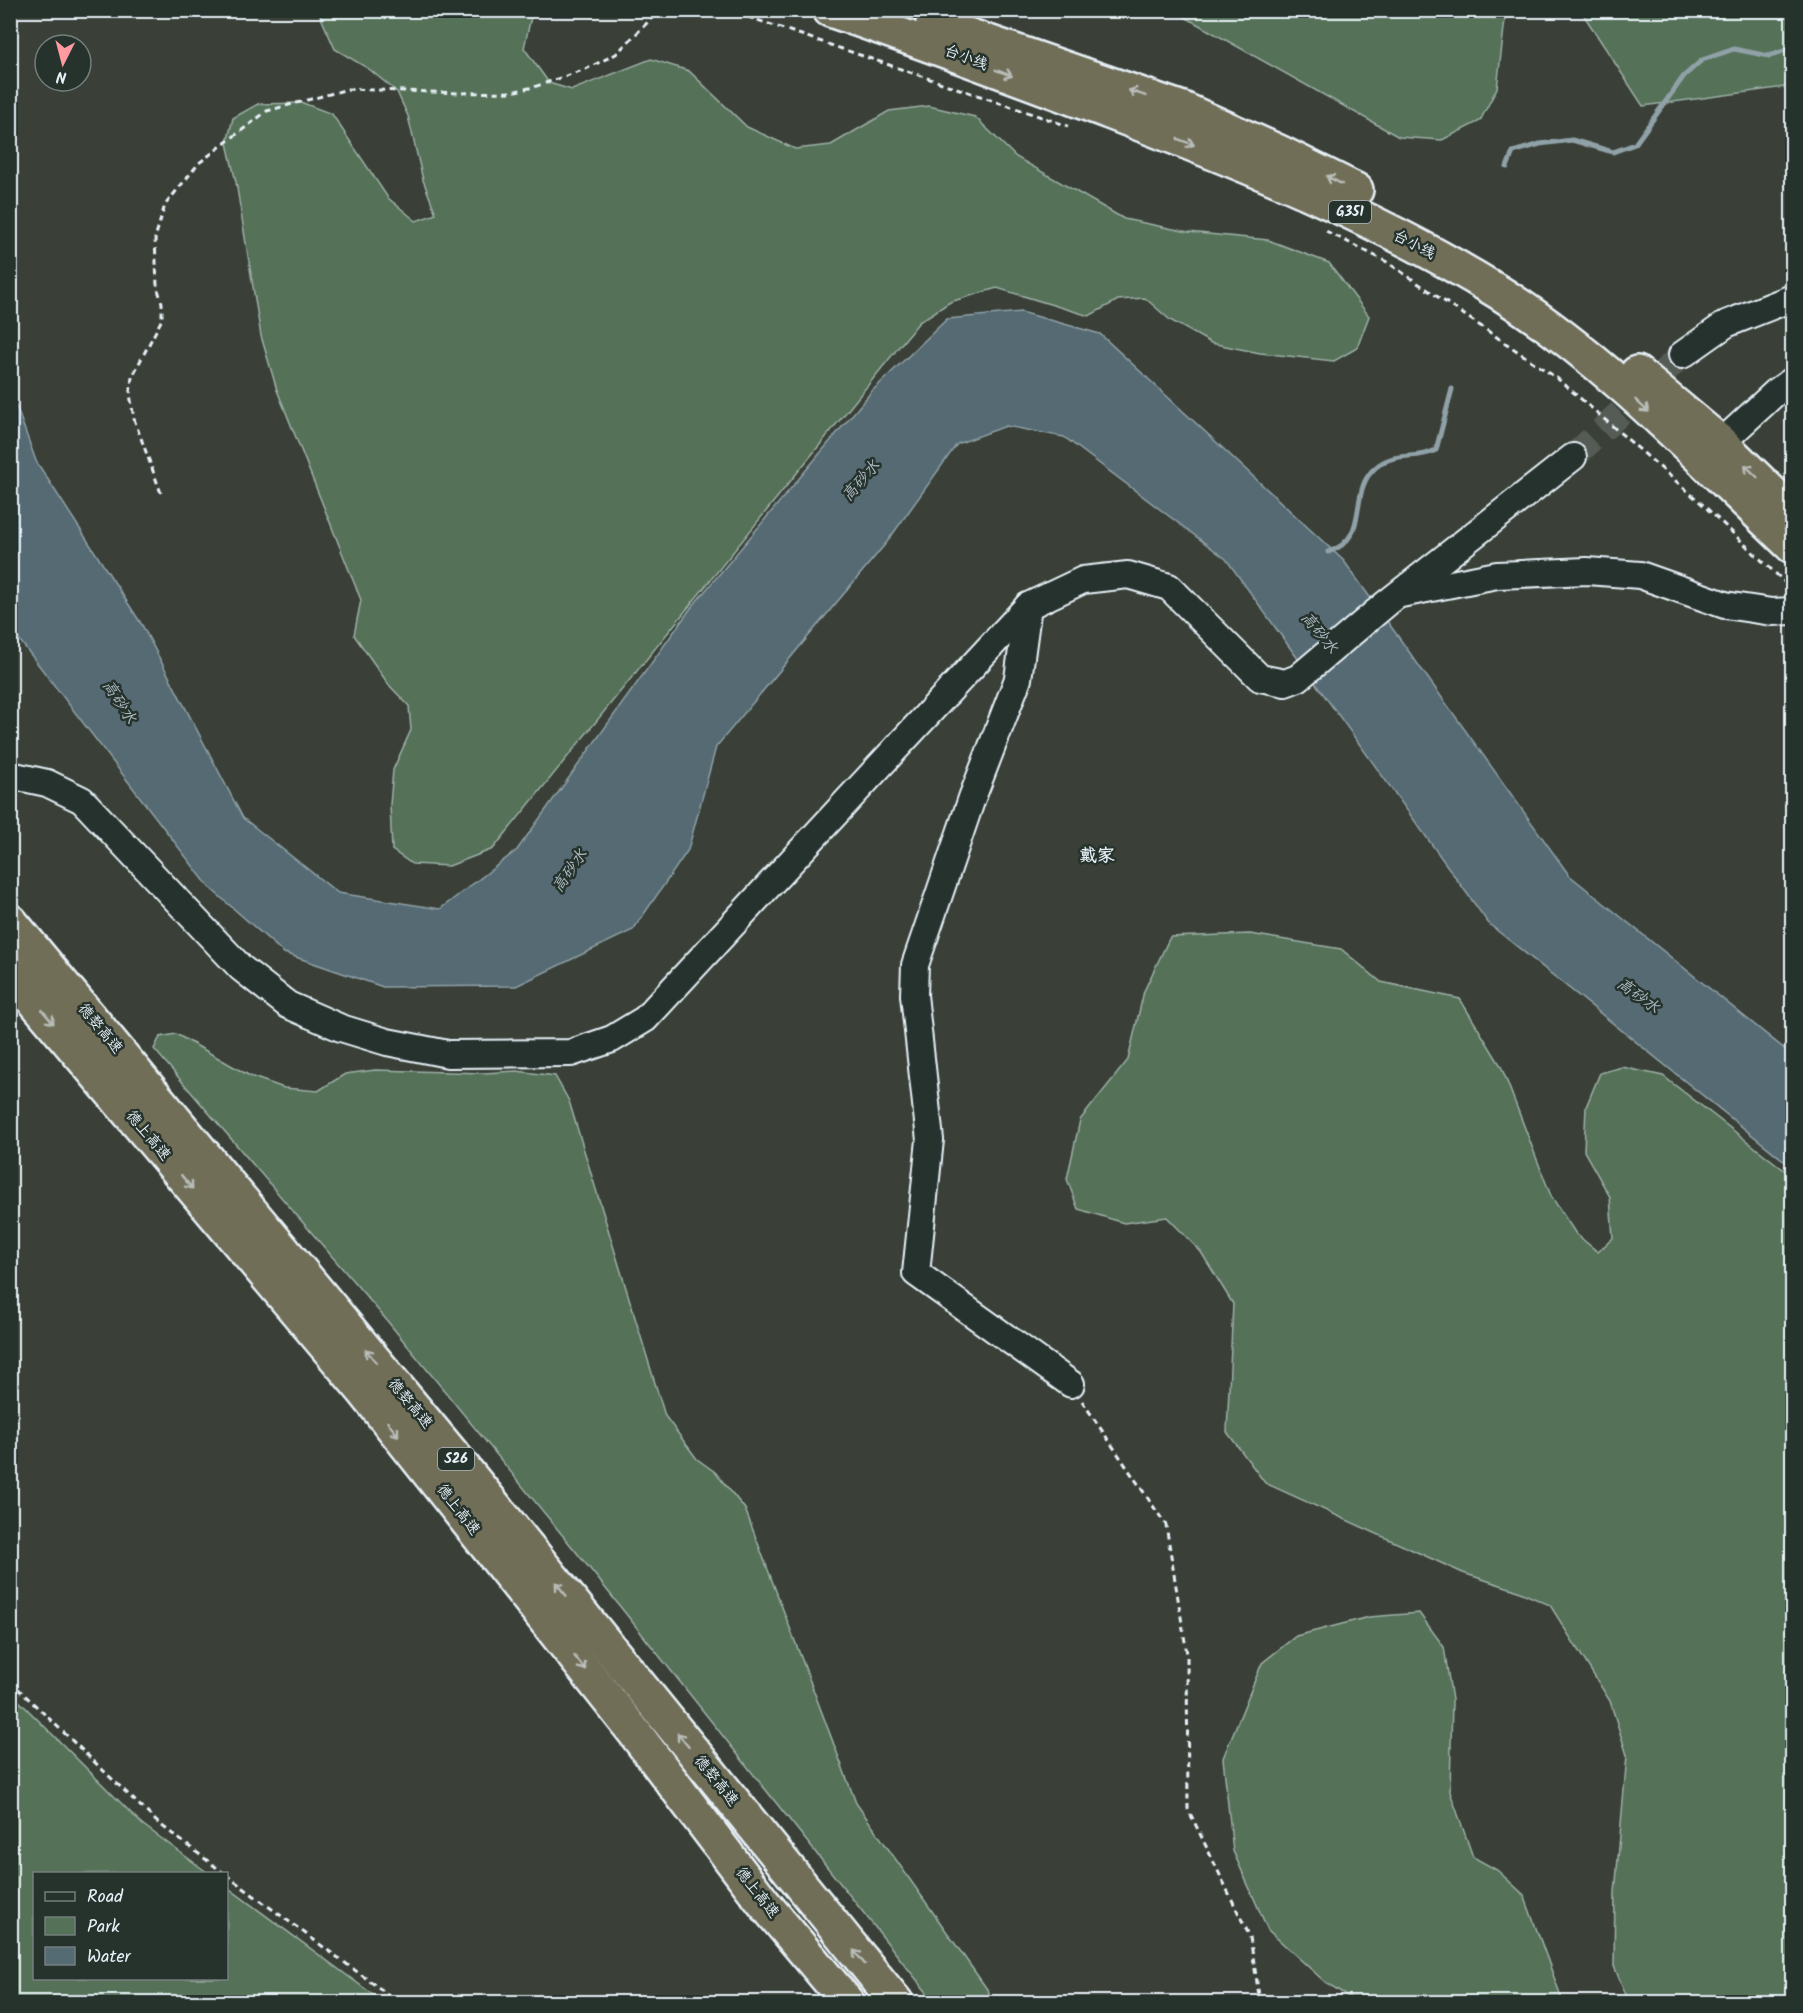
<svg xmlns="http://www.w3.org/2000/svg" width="1803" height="2013" font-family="Kalam,'LXGW WenKai TC',sans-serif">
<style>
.green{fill:#557158;stroke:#9eb1a8;stroke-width:1.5}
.water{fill:#556b73;stroke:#90a1a8;stroke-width:1.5}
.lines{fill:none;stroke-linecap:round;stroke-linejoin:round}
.stream{stroke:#90a1a8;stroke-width:5}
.minor-tunnel{stroke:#545b55;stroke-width:26;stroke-dasharray:26 13;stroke-linecap:butt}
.minor-casing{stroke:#e8f1f8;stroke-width:30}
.highway-casing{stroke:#e8f1f8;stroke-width:38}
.path{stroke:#e8f1f8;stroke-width:3;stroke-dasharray:6 4.5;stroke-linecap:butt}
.minor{stroke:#26332d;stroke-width:26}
.highway{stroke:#716e59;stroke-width:33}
.oneway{stroke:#b8bdb8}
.labels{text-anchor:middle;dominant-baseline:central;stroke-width:5;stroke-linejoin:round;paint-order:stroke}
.shield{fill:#26332d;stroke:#aeb8bb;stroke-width:1.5}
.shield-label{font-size:14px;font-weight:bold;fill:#e8f1f8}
.street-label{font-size:15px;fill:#e8f1f8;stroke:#26332d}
.water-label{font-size:16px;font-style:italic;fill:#adbbc3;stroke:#26332d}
.quarter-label{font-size:18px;font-weight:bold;fill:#e8f1f8;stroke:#26332d}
</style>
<rect width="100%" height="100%" fill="#3a4038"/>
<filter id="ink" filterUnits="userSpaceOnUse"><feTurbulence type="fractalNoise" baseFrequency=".0167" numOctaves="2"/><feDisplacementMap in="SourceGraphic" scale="12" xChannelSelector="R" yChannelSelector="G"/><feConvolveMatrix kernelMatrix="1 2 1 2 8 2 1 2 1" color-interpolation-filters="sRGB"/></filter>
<g filter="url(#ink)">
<!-- green -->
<g class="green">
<polygon points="318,11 526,11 531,17 524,48 549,83 572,90 651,59 689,71 747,127 795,149 831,145 889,111 929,106 975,117 1016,157 1124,219 1188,232 1268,240 1329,263 1369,316 1357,348 1334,361 1260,353 1211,343 1170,320 1145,298 1118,300 1089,316 997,288 950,302 919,322 493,849 449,866 412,864 392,850 390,805 393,770 411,730 409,706 389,685 354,635 361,600 277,390 261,336 236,182 227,143 233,118 258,104 303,103 332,114 388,198 416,221 436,214 423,180 408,116 397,92 369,69 335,49"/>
<polygon points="1174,11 1506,11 1497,88 1480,121 1442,140 1399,137"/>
<polygon points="1581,11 1792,11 1792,86 1643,106"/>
<polygon points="1250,934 1341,949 1381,982 1460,999 1501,1066 1551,1196 1576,1234 1598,1252 1613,1238 1610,1197 1584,1151 1586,1107 1600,1073 1622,1067 1663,1076 1792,1176 1792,2002 1629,2002 1614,1966 1615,1893 1627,1755 1610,1701 1550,1605 1513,1589 1463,1573 1265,1483 1227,1432 1233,1304 1201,1252 1167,1217 1124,1223 1078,1209 1067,1179 1080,1120 1128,1060 1144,991 1170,937"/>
<polygon points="176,1034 250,1076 284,1088 318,1091 345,1074 375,1070 484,1073 517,1071 555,1076 569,1101 665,1416 697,1459 715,1472 745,1509 856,1803 989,1992 988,2002 935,2002 932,1999 595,1575 384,1317 154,1049 160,1037"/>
<polygon points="1419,1613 1444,1647 1452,1700 1450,1792 1473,1857 1497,1870 1524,1895 1563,2002 1357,2002 1325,1982 1268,1930 1233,1851 1223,1758 1262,1663 1296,1636 1369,1617"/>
<polygon points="11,1693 142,1824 208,1873 34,1874 34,1978 226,1978 227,1887 383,2002 11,2002"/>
</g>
<!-- water -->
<polygon class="water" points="1021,312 1100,334 1344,561 1569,875 1792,1055 1792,1167 1489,924 1226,559 1064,437 1006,426 957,444 887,542 716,747 688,850 633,930 516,986 383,987 284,953 209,887 11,629 10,389 36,461 142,625 243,818 338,893 440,909 517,850 691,608 872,391 947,319"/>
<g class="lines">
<!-- stream -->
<g class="stream">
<polyline points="1507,167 1513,152 1540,144 1572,140 1613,152 1635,144 1684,76 1702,60 1734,49 1769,56 1792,48"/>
<path d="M1328,552C1372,538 1347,492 1375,468C1395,450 1415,461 1436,450L1452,389"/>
</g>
<!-- minor-tunnel -->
<polyline class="minor-tunnel" points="1573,457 1682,355"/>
<!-- minor casing -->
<g class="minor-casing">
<g id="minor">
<polyline points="1682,355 1726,324 1792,298"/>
<polyline points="1707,456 1776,392 1792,381"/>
<polyline points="1401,594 1497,575 1587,571 1640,575 1725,605 1772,612 1792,611"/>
<polyline points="1028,606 1018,679 972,798 915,965 914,995 930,1140 916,1273 1071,1384"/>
<polyline points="10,775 47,783 82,800 241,968 288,1005 341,1028 387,1042 448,1054 571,1053 612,1039 645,1019 1028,606 1083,580 1128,575 1169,587 1260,678 1285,683 1298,678 1387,603 1573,457"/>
</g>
</g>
<!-- highway casing -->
<g class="highway-casing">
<g id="highway">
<path d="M830,10C924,42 1016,77 1109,112C1243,163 1378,217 1500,293C1608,361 1700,459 1792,546"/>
<polyline points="933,23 1183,109 1279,152 1356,190"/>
<polyline points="1637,373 1721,443 1792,512"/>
<polyline points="10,921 453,1455 896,2002"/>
<polyline points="10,972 363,1390 635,1733 763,1902 847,2002"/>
</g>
</g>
<!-- path -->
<g class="path">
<polyline points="728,10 1068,126"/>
<polyline points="1326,231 1387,262 1558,379 1700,502 1792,589"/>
<polyline points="161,493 134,419 130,394 132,377 162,319 162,303 157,286 155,238 165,205 199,163 267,111 348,89 460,93 511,92 534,87 586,69 616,54 660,10"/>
<polyline points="1082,1401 1166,1525 1187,1654 1188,1809 1250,1937 1260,2002"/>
<polyline points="10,1681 157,1822 225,1874"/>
<polyline points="226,1875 398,2002"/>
</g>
<!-- minor -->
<use href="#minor" class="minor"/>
<!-- highway -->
<use href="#highway" class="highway"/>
</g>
<!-- one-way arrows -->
<defs><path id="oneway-shaft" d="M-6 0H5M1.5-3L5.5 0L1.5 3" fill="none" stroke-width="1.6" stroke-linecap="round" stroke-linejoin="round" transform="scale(1.5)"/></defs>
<g class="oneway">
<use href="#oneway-shaft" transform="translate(1004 73) rotate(21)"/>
<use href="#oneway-shaft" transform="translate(1137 93) rotate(-161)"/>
<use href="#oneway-shaft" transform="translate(1186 142) rotate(21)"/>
<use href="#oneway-shaft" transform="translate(1334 180) rotate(-153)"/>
<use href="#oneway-shaft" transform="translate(1642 406) rotate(43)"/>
<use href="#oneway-shaft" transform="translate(1751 471) rotate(-136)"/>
<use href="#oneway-shaft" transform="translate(48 1017) rotate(50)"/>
<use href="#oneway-shaft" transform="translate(187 1182) rotate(50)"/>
<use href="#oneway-shaft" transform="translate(371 1356) rotate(-130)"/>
<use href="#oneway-shaft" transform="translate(393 1429) rotate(52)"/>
<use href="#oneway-shaft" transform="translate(561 1589) rotate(-129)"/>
<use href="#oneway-shaft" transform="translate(580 1663) rotate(52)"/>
<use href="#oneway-shaft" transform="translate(683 1740) rotate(-129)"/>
<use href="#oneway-shaft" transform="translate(859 1957) rotate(-129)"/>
</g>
</g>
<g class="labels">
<!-- shield labels -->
<g class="shield">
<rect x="1329" y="201" width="42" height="22" rx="4.5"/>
<rect x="438" y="1448" width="36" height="22" rx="4.5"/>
</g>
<g class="shield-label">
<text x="1350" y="212">G351</text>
<text x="456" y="1459">S26</text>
</g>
<!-- street labels -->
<g class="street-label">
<text transform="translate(966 58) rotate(21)">台小线</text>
<text transform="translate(1414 245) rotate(28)">台小线</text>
<text transform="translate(100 1029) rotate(50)">德婺高速</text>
<text transform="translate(148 1136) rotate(50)">德上高速</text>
<text transform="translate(410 1404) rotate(50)">德婺高速</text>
<text transform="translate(458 1510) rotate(52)">德上高速</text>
<text transform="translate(716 1781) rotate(51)">德婺高速</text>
<text transform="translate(757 1893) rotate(52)">德上高速</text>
</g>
<!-- water labels -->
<g class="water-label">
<text transform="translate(861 481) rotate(-49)">高砂水</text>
<text transform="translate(1319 633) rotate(51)">高砂水</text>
<text transform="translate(119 702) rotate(57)">高砂水</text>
<text transform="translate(570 871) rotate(-55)">高砂水</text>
<text transform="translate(1638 996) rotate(36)">高砂水</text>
</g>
<!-- quarter labels -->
<g class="quarter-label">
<text x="1097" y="856">戴家</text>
</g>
</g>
<!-- margin -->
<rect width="1803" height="2013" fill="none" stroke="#26332d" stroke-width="36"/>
<rect x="18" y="18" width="1767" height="1977" fill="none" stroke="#e8f1f8" stroke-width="2" filter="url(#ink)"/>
<!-- legend -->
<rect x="33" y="1872" width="195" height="108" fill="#26332d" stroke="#747f7e" stroke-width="1.5"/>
<rect x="45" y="1892" width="30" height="9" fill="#26332d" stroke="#747f7e" stroke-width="1.5"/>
<text x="87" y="1902" font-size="18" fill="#e8f1f8">Road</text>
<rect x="45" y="1917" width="30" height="18" fill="#557158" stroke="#747f7e" stroke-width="1.5"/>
<text x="87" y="1932" font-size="18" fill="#e8f1f8">Park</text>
<rect x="45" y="1947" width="30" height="18" fill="#556b73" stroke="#747f7e" stroke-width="1.5"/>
<text x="87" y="1962" font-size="18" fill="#e8f1f8">Water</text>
<!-- north arrow -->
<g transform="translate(63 63) rotate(186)"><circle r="28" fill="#26332d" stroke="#747f7e" stroke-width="1.5"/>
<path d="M0-4.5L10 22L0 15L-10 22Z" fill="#ff9aa2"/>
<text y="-9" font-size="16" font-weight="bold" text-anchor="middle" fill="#e8f1f8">N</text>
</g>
</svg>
